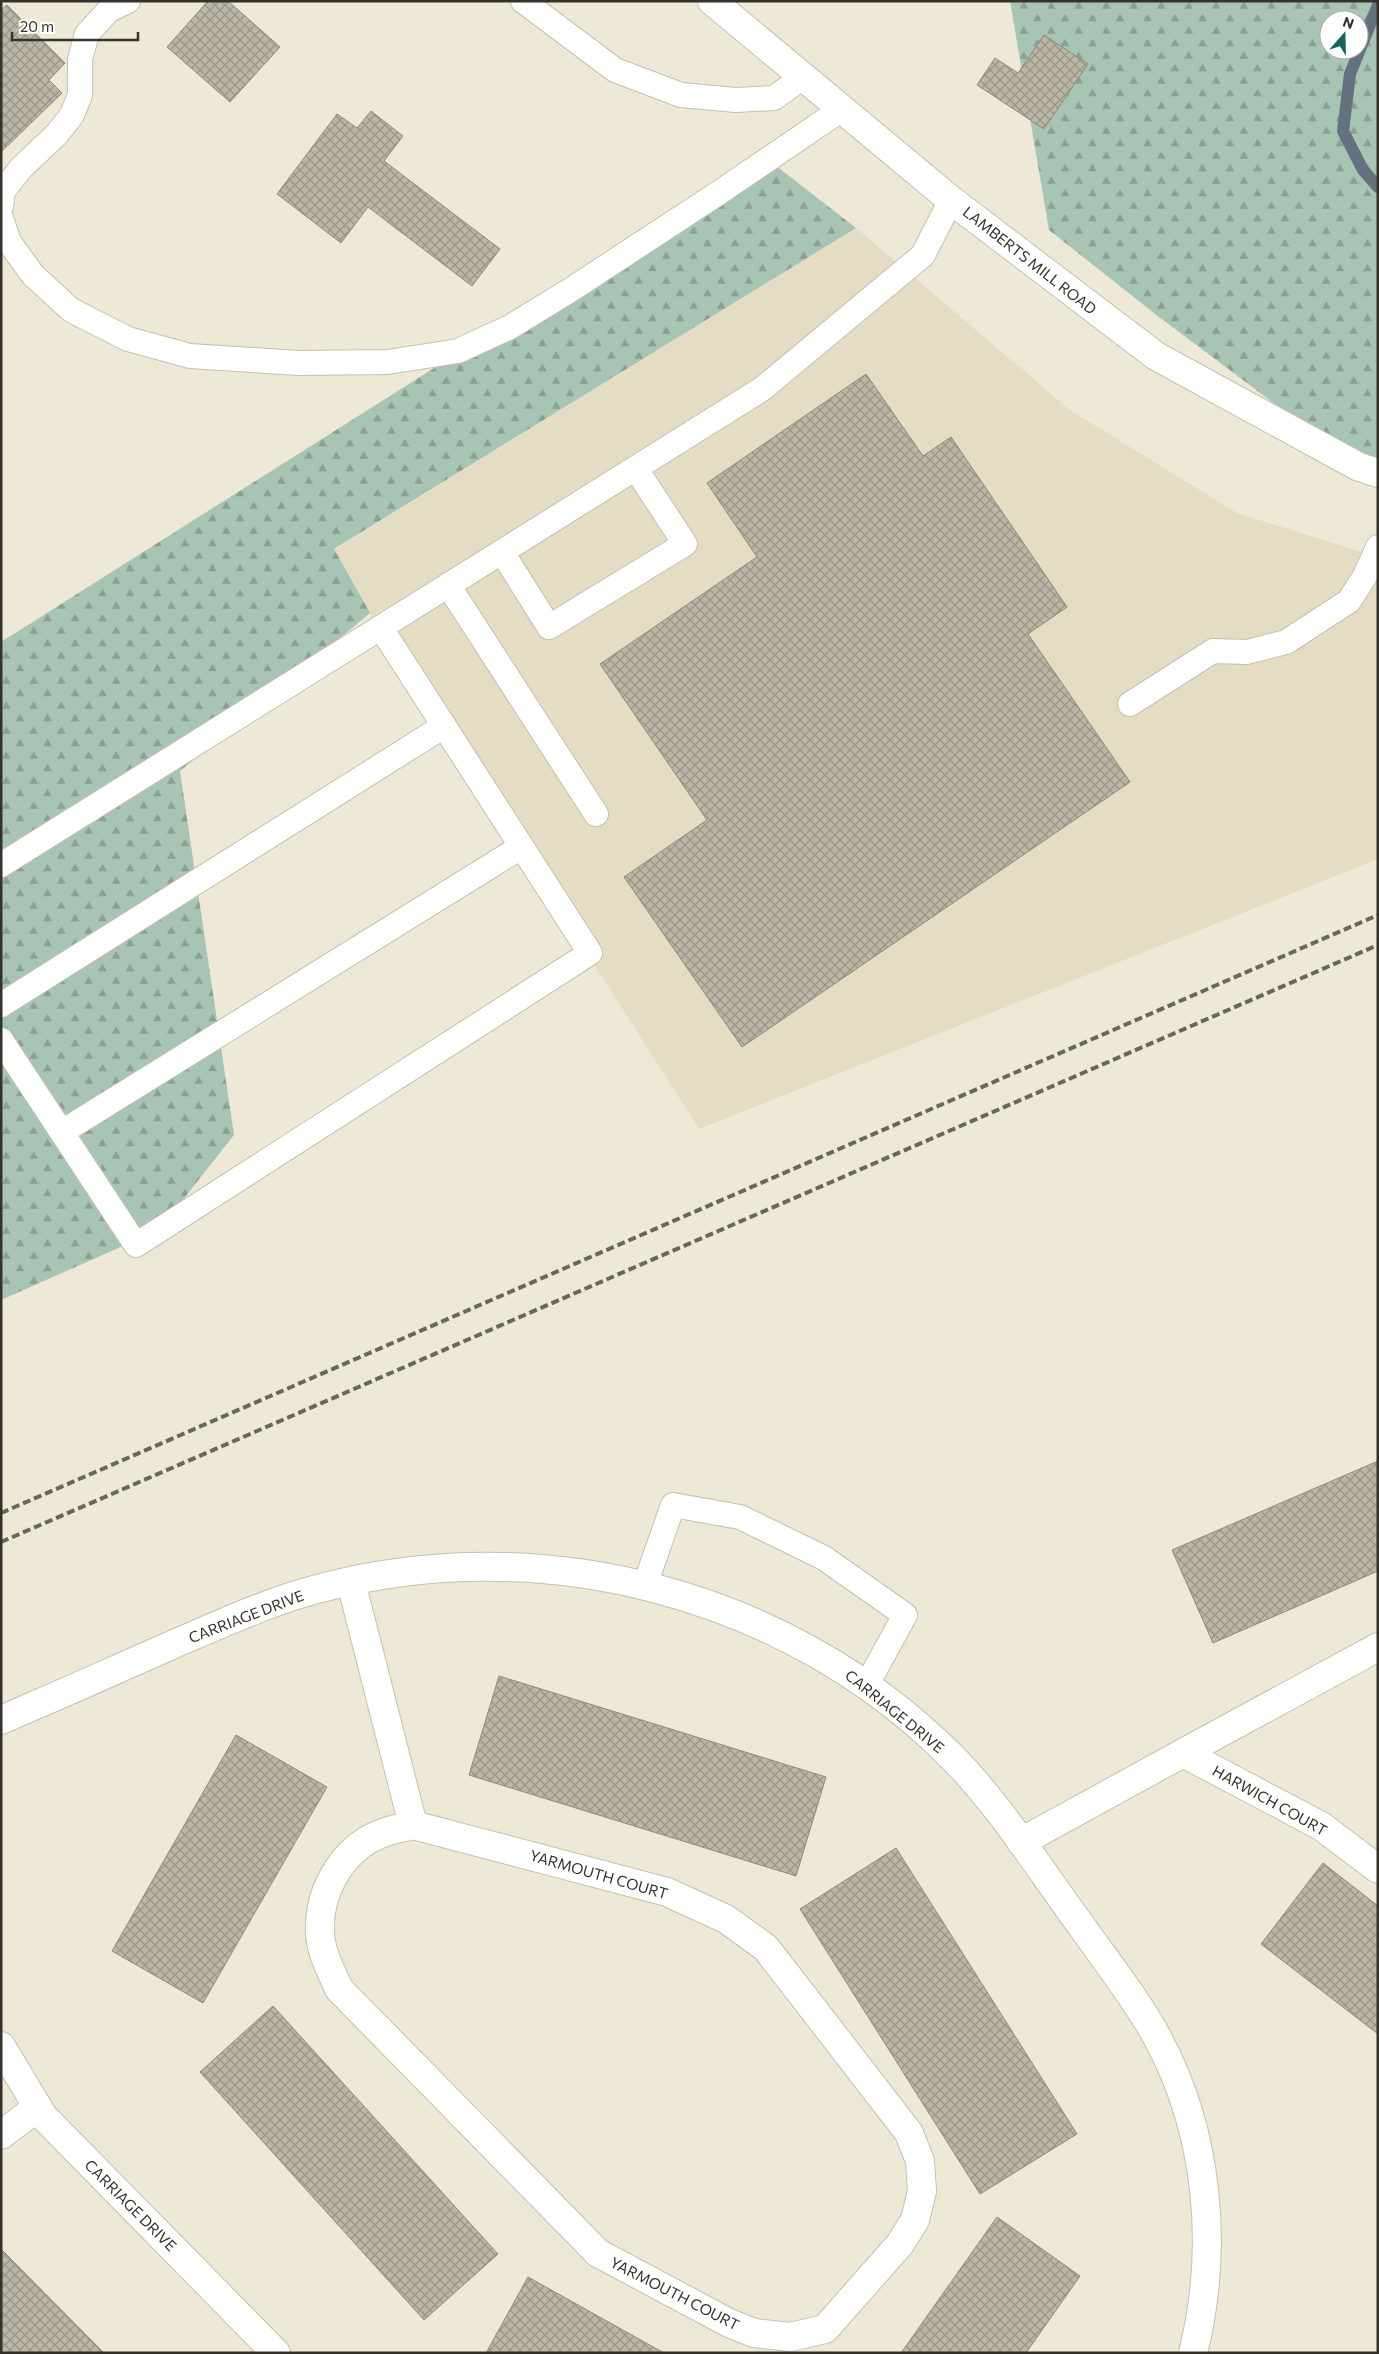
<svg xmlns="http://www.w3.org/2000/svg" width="1379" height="2354" font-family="Commissioner,sans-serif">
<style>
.built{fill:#e4ddc4}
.forest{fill:url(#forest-firs);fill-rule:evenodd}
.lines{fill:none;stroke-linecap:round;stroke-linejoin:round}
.stream{stroke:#647280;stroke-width:12}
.building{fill:url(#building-cross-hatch);stroke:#8f8a7a}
.lane-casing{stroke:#c5c0af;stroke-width:26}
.street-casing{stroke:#c5c0af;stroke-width:30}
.lane{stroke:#fff;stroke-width:24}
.street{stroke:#fff;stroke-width:28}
.rail{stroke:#69675c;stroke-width:4;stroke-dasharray:8 4;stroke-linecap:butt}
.labels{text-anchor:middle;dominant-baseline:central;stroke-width:4;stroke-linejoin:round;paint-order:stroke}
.street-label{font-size:15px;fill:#34322b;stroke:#fff}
</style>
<defs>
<pattern id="forest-firs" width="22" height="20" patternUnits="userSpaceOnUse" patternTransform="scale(1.25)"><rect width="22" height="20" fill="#a8c4b4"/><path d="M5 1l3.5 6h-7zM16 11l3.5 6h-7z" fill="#8aa093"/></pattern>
<pattern id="building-cross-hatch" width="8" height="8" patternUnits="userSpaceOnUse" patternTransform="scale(1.25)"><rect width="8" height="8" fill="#bbb6a5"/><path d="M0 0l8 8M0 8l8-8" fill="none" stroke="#999587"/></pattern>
</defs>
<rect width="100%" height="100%" fill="#eee9d7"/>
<!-- built -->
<polygon class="built" points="856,228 1070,410 1237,513 1378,557 1378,859 699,1129 370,613 334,550"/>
<!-- forest -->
<g class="forest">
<path d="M1010,1H1378V473L1359,467L1159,317L1049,230ZM1329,20H1359V50H1329Z"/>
<polygon points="766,158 856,228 334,549 370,613 180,771 234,1135 159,1230 1,1300 1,642"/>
</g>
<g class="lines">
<!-- stream -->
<polyline class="stream" points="1378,5 1350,74 1343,131 1363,170 1378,187"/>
</g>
<!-- building -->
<g class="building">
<polygon points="208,1 228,1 280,47 230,102 167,47"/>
<polygon points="7,5 65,63 49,80 62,93 1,152 1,10"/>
<polygon points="1044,35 1088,64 1044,129 977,85 995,58 1018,73"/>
<polygon points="371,111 403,136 384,161 500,249 472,286 368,207 341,243 277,194 337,114 357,128"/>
<polygon points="866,374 923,456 951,437 1067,607 1028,634 1130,782 742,1047 624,877 707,820 600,664 757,557 707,483"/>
<polygon points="1378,1461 1378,1571 1213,1643 1172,1550"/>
<polygon points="499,1676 826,1777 796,1876 469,1775"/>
<polygon points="236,1735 327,1787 203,2003 112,1951"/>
<polygon points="896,1848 1077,2134 980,2194 800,1909"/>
<polygon points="1323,1863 1378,1906 1378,2034 1261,1944"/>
<polygon points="273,2006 498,2254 424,2320 200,2072"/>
<polygon points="997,2217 1080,2276 1026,2353 901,2353"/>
<polygon points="1,2249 104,2353 1,2353"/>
<polygon points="528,2277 664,2353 486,2353"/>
</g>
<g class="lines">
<!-- lane casing -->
<g class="lane-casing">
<g id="lane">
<polyline points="523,1 615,70 681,95 736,100 774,98 803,77"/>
<polyline points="1,206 3,191 21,168 57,134 72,115 80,95 80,59 87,34 109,10 128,1"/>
<polyline points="1,218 9,242 33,275 71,310 128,339 190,356 298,363 388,362 458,351 510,327 572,289 723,190 842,109"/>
<polyline points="502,552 549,627 685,544 636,469"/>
<polyline points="448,585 596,814"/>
<polyline points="1130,704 1213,651 1247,652 1286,642 1349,601 1365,576 1378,547"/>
<polyline points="1,865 762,389 923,255 951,200"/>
<polyline points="1,1005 444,726"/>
<polyline points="1,1040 136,1245 590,953 381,628"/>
<polyline points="62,1132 521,847"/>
<polyline points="645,1585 673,1505 740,1517 824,1558 905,1615 866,1686"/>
</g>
</g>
<!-- street casing -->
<g class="street-casing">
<g id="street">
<polyline points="712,1 951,200 1156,356 1359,467 1378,473"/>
<polyline points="351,1582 413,1825"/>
<polyline points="1378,1647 1183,1753 1321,1826 1378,1869"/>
<path d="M1,1720C59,1695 116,1670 174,1644C221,1624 268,1602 317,1589C539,1529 786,1592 950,1755C1000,1805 1038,1867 1080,1924C1106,1961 1135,1997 1157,2037C1209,2133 1219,2248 1193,2353"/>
<path d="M413,1825L667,1892L726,1919L766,1948L909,2133L920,2161L922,2191L915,2220L900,2244L825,2329L790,2337L754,2333L729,2323L598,2253L339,1989C330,1969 319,1949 320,1927C320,1888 345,1846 383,1833C392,1829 403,1828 413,1825Z"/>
<polyline points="1021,1842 1183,1753"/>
<polyline points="1,2046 43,2116 276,2353"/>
<polyline points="1,2135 38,2107"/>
</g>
</g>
<!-- lane -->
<use href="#lane" class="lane"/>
<!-- street -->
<use href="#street" class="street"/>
<!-- rail -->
<g class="rail">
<polyline points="1,1513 1378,915"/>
<polyline points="1,1542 1378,945"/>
</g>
</g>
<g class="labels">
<!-- street labels -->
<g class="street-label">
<text transform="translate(1030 260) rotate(38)">LAMBERTS MILL ROAD</text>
<text transform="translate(246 1616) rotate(-21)">CARRIAGE DRIVE</text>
<text transform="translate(895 1711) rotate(39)">CARRIAGE DRIVE</text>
<text transform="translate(1270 1800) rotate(29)">HARWICH COURT</text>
<text transform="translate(599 1874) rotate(16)">YARMOUTH COURT</text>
<text transform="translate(131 2205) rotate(45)">CARRIAGE DRIVE</text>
<text transform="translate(675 2293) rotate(27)">YARMOUTH COURT</text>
</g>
</g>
<!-- border -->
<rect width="1379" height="2354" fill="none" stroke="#34322b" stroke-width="5"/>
<!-- north arrow -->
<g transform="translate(1344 35) rotate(20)"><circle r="24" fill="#ffffff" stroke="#aeadaa"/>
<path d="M0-4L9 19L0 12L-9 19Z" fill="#166460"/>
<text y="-8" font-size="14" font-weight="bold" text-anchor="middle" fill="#34322b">N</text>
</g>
<!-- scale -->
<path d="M12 32v8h126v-8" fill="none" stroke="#34322b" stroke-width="2.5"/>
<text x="20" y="32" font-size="15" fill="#34322b" stroke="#ffffff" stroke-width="4" paint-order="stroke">20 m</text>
</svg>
